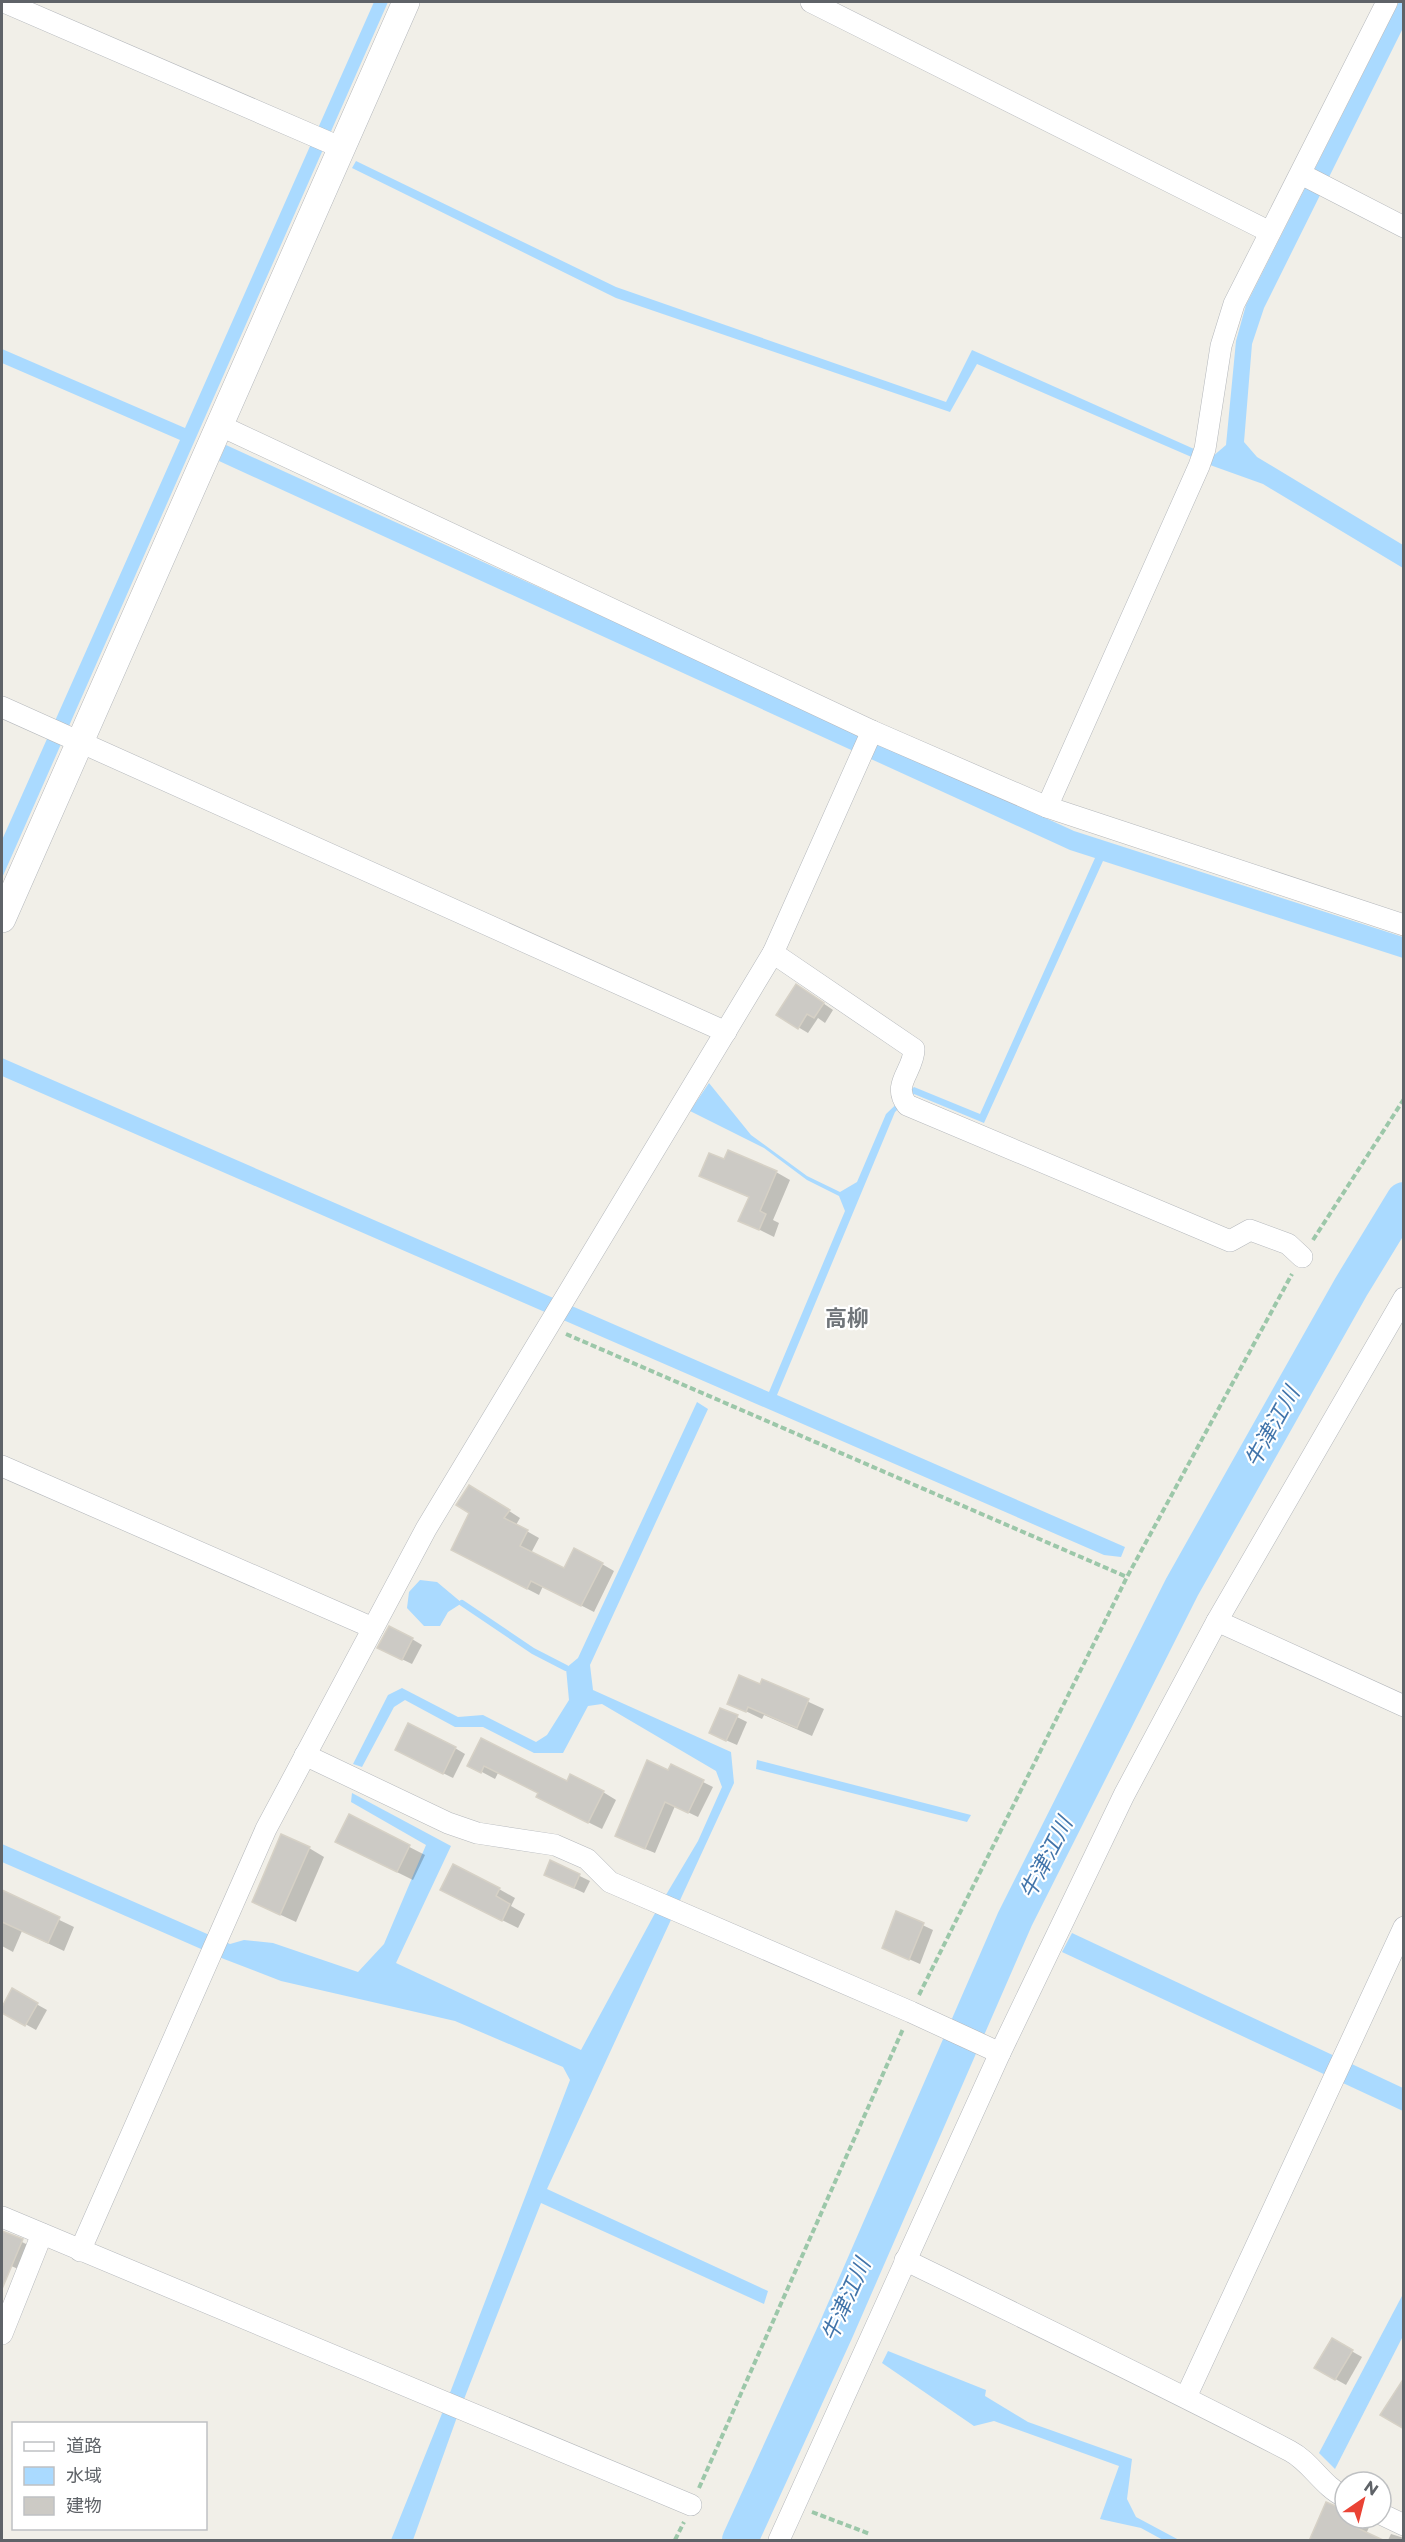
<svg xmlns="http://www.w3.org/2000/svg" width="1405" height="2542" font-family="Montserrat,'Noto Sans JP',sans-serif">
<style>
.water{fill:#aadaff}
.shadow{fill:#0003}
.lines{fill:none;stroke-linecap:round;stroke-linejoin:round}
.stream{stroke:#aadaff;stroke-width:6}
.river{stroke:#aadaff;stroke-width:36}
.building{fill:#cccac5;stroke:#d6d1c6;stroke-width:1.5}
.minor-casing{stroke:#b5b8bc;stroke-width:22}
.tertiary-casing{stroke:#b5b8bc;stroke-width:28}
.path{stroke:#9cc7a9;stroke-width:4;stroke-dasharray:6 3;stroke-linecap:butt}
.minor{stroke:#fff;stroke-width:21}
.tertiary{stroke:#fff;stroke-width:27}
.labels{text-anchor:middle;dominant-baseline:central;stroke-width:4.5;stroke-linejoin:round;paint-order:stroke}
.neighbourhood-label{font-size:22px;font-weight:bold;fill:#70757a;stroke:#fff}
.water-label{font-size:22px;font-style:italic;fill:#4174aa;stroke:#fff}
</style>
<rect width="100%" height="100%" fill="#f1efe8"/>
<!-- water -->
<g class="water">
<polygon points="374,2 388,2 2,878 2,840 180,440 2,363 2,349 185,428"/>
<polygon points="1399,2 1403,2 1403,28 1264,308 1252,344 1244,442 1257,457 1403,545 1403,568 1263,484 1210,465 977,364 950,412 616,298 352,168 356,161 616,287 946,402 972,350 1212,457 1226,445 1236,341 1246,305"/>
<polygon points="226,445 1074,831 1403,937 1403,958 1103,861 984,1123 914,1094 895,1112 777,1395 1125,1547 1121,1557 1104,1555 2,1076 2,1058 769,1392 845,1211 839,1196 807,1180 764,1148 690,1111 709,1083 751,1135 807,1176 840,1192 857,1182 886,1114 914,1087 980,1114 1095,858 1070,850 219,461"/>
<polygon points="697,1402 708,1409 590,1665 593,1690 731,1752 734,1783 547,2189 768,2291 764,2304 541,2203 457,2417 413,2540 391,2540 443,2411 570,2080 563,2067 455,2021 281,1981 224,1959 2,1862 2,1844 230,1944 244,1940 273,1943 358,1972 384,1944 426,1845 351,1802 352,1793 451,1846 396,1963 581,2050 654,1915 698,1841 722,1787 716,1771 602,1704 588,1706 563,1753 534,1753 483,1727 455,1727 405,1700 394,1707 362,1767 353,1764 388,1695 402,1688 458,1717 483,1715 536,1742 547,1735 569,1700 566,1668 578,1658"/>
<polygon points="420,1580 437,1582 462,1603 448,1612 440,1626 424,1626 407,1608 409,1592"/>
<polygon points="757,1760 971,1815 967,1822 756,1769"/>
<polygon points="1072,1933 1403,2088 1403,2111 1062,1952"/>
<polygon points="1403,2294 1403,2336 1335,2469 1319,2453"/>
<polygon points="888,2351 986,2390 985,2396 1028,2422 1132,2459 1127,2499 1136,2517 1179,2540 1163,2540 1141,2528 1100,2519 1119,2466 994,2421 974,2426 882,2363"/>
</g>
<!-- shadow -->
<g class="shadow">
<polygon points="807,992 833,1010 825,1023 818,1018 808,1033 798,1027"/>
<polygon points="725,1161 776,1172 790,1180 773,1220 779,1223 774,1237 740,1220 750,1198 701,1175"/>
<polygon points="481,1493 520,1518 516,1525 539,1538 531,1553 565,1570 602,1564 614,1571 594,1612 543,1586 539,1595 464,1556"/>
<polygon points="412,1639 422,1645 412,1664 389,1653"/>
<polygon points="763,1681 824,1709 812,1736 764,1715 762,1719 729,1703 761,1686"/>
<polygon points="737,1717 747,1722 737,1745 721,1738"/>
<polygon points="481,1740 568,1783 603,1792 616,1800 602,1829 551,1804 539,1793 498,1773 495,1779 469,1765"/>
<polygon points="455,1748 465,1754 453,1778 406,1755"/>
<polygon points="668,1772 703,1782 713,1787 698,1817 675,1806 655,1853 626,1841"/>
<polygon points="349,1816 425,1855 413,1880 352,1850"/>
<polygon points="309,1848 324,1857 296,1922 253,1902"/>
<polygon points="551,1862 590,1881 584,1893 546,1875"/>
<polygon points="499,1889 515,1898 511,1906 525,1914 518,1928 457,1898"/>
<polygon points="3,1893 74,1927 64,1951 22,1931 13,1952 2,1946"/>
<polygon points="897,1913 933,1930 920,1964 884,1948"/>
<polygon points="13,1991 47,2010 36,2030 2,2011"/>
<polygon points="2,2232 36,2249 25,2272 2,2262"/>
<polygon points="1332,2340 1362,2357 1346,2385 1316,2368"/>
<polygon points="1345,2512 1345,2518 1358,2518 1370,2525 1366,2534 1312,2540"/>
<polygon points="1391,2534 1404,2538 1404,2540 1388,2540"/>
</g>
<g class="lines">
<!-- stream -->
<polyline class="stream" points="462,1603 533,1651 566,1668"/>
<!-- river -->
<polyline class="river" points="740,2540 836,2330 1015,1919 1182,1587 1351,1287 1404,1200"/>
</g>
<!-- building -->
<g class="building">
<polygon points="796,984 824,1003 814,1018 807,1014 798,1029 776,1015"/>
<polygon points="728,1150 777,1171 760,1211 766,1214 759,1230 738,1221 749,1197 699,1176 709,1153 724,1159"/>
<polygon points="469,1485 510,1510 504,1518 528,1530 520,1546 564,1568 574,1548 603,1563 581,1606 531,1581 527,1589 451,1550 469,1513 456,1505"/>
<polygon points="389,1626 413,1638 402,1660 377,1648"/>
<polygon points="739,1675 760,1684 762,1679 809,1699 797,1728 748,1707 746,1712 727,1704"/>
<polygon points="720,1708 738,1715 726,1741 709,1733"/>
<polygon points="408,1723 456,1747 443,1774 395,1750"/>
<polygon points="481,1738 567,1781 570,1774 604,1791 588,1823 536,1797 538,1793 484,1766 481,1773 467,1766"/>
<polygon points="647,1760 668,1770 671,1764 704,1780 688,1813 665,1802 645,1849 615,1836"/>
<polygon points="349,1814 410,1845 397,1872 335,1842"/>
<polygon points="281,1834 310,1847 280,1915 252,1902"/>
<polygon points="550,1860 580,1874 574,1888 544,1875"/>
<polygon points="453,1864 500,1888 496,1896 510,1904 502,1921 440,1890"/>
<polygon points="2,1890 60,1917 48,1943 2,1922"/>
<polygon points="896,1911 924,1923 909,1960 882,1948"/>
<polygon points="12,1988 38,2003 25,2026 2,2013 2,2007"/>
<polygon points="2,2231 23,2239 2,2289"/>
<polygon points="1332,2338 1353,2350 1335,2380 1314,2368"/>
<polygon points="1404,2378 1404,2429 1380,2415"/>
<polygon points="1326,2502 1345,2510 1345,2518 1357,2518 1353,2526 1385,2541 1309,2541"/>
</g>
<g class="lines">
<!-- minor casing -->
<g class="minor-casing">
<g id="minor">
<polyline points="4,2 342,148"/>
<polyline points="811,2 1270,232"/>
<polyline points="1301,174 1404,227"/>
<polyline points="219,425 872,731 1047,807 1404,925"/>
<polyline points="2,707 726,1032"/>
<polyline points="1047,807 1199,466 1205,449 1221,346 1234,304 1387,2"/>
<path d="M773,953L914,1049C914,1071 891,1084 907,1105L1230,1241L1250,1230L1288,1244L1302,1257"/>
<polyline points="2,1466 373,1628"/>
<polyline points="1217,1621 1404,1706"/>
<polyline points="305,1755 448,1823 477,1833 555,1845 587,1859 610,1882 911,2012 1000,2053"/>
<polyline points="2,2217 691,2505"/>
<polyline points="80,2251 266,1829 426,1529 773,953 872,731"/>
<path d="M905,2260C1034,2323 1163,2385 1290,2451C1311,2462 1323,2487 1345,2497"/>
<polyline points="2,2334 42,2234"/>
<polyline points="1186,2397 1404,1927"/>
<polyline points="1381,2514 1404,2525"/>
<polyline points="779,2540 1000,2053 1124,1795 1217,1621 1404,1298"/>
</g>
</g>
<!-- tertiary casing -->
<g class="tertiary-casing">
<polyline id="tertiary" points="2,919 406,2"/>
</g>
<!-- path -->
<g class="path">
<polyline points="1313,1240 1404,1099"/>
<polyline points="566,1334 1127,1577"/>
<polyline points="919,1995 1127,1577 1292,1274"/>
<polyline points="699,2488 903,2029"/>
<polyline points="812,2512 870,2534"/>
<polyline points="675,2540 684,2522"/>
</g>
<!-- minor -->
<use href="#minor" class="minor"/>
<!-- tertiary -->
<use href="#tertiary" class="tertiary"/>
</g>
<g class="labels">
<!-- neighbourhood labels -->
<g class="neighbourhood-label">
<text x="847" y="1318">高柳</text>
</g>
<!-- water labels -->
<g class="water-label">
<text transform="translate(1272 1427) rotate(-61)">牛津江川</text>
<text transform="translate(1046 1858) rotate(-63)">牛津江川</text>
<text transform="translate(846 2300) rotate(-66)">牛津江川</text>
</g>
</g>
<!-- border -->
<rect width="1405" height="2542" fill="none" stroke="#5f6368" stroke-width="6"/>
<!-- legend -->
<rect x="12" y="2422" width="195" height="108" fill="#ffffff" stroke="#bfc1c3" stroke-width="1.5"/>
<rect x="24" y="2442" width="30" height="9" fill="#ffffff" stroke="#bfc1c3" stroke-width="1.5"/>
<text x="66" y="2452" font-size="18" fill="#5f6368">道路</text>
<rect x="24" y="2467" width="30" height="18" fill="#aadaff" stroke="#bfc1c3" stroke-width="1.5"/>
<text x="66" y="2482" font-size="18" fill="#5f6368">水域</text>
<rect x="24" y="2497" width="30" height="18" fill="#cccac5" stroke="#bfc1c3" stroke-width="1.5"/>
<text x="66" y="2512" font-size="18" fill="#5f6368">建物</text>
<!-- north arrow -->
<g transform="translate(1363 2500) rotate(35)"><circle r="28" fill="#ffffff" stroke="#bfc1c3" stroke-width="1.5"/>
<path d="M0-4.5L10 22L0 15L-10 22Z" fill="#ea4335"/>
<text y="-9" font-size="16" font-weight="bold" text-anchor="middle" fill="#5f6368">N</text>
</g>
</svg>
